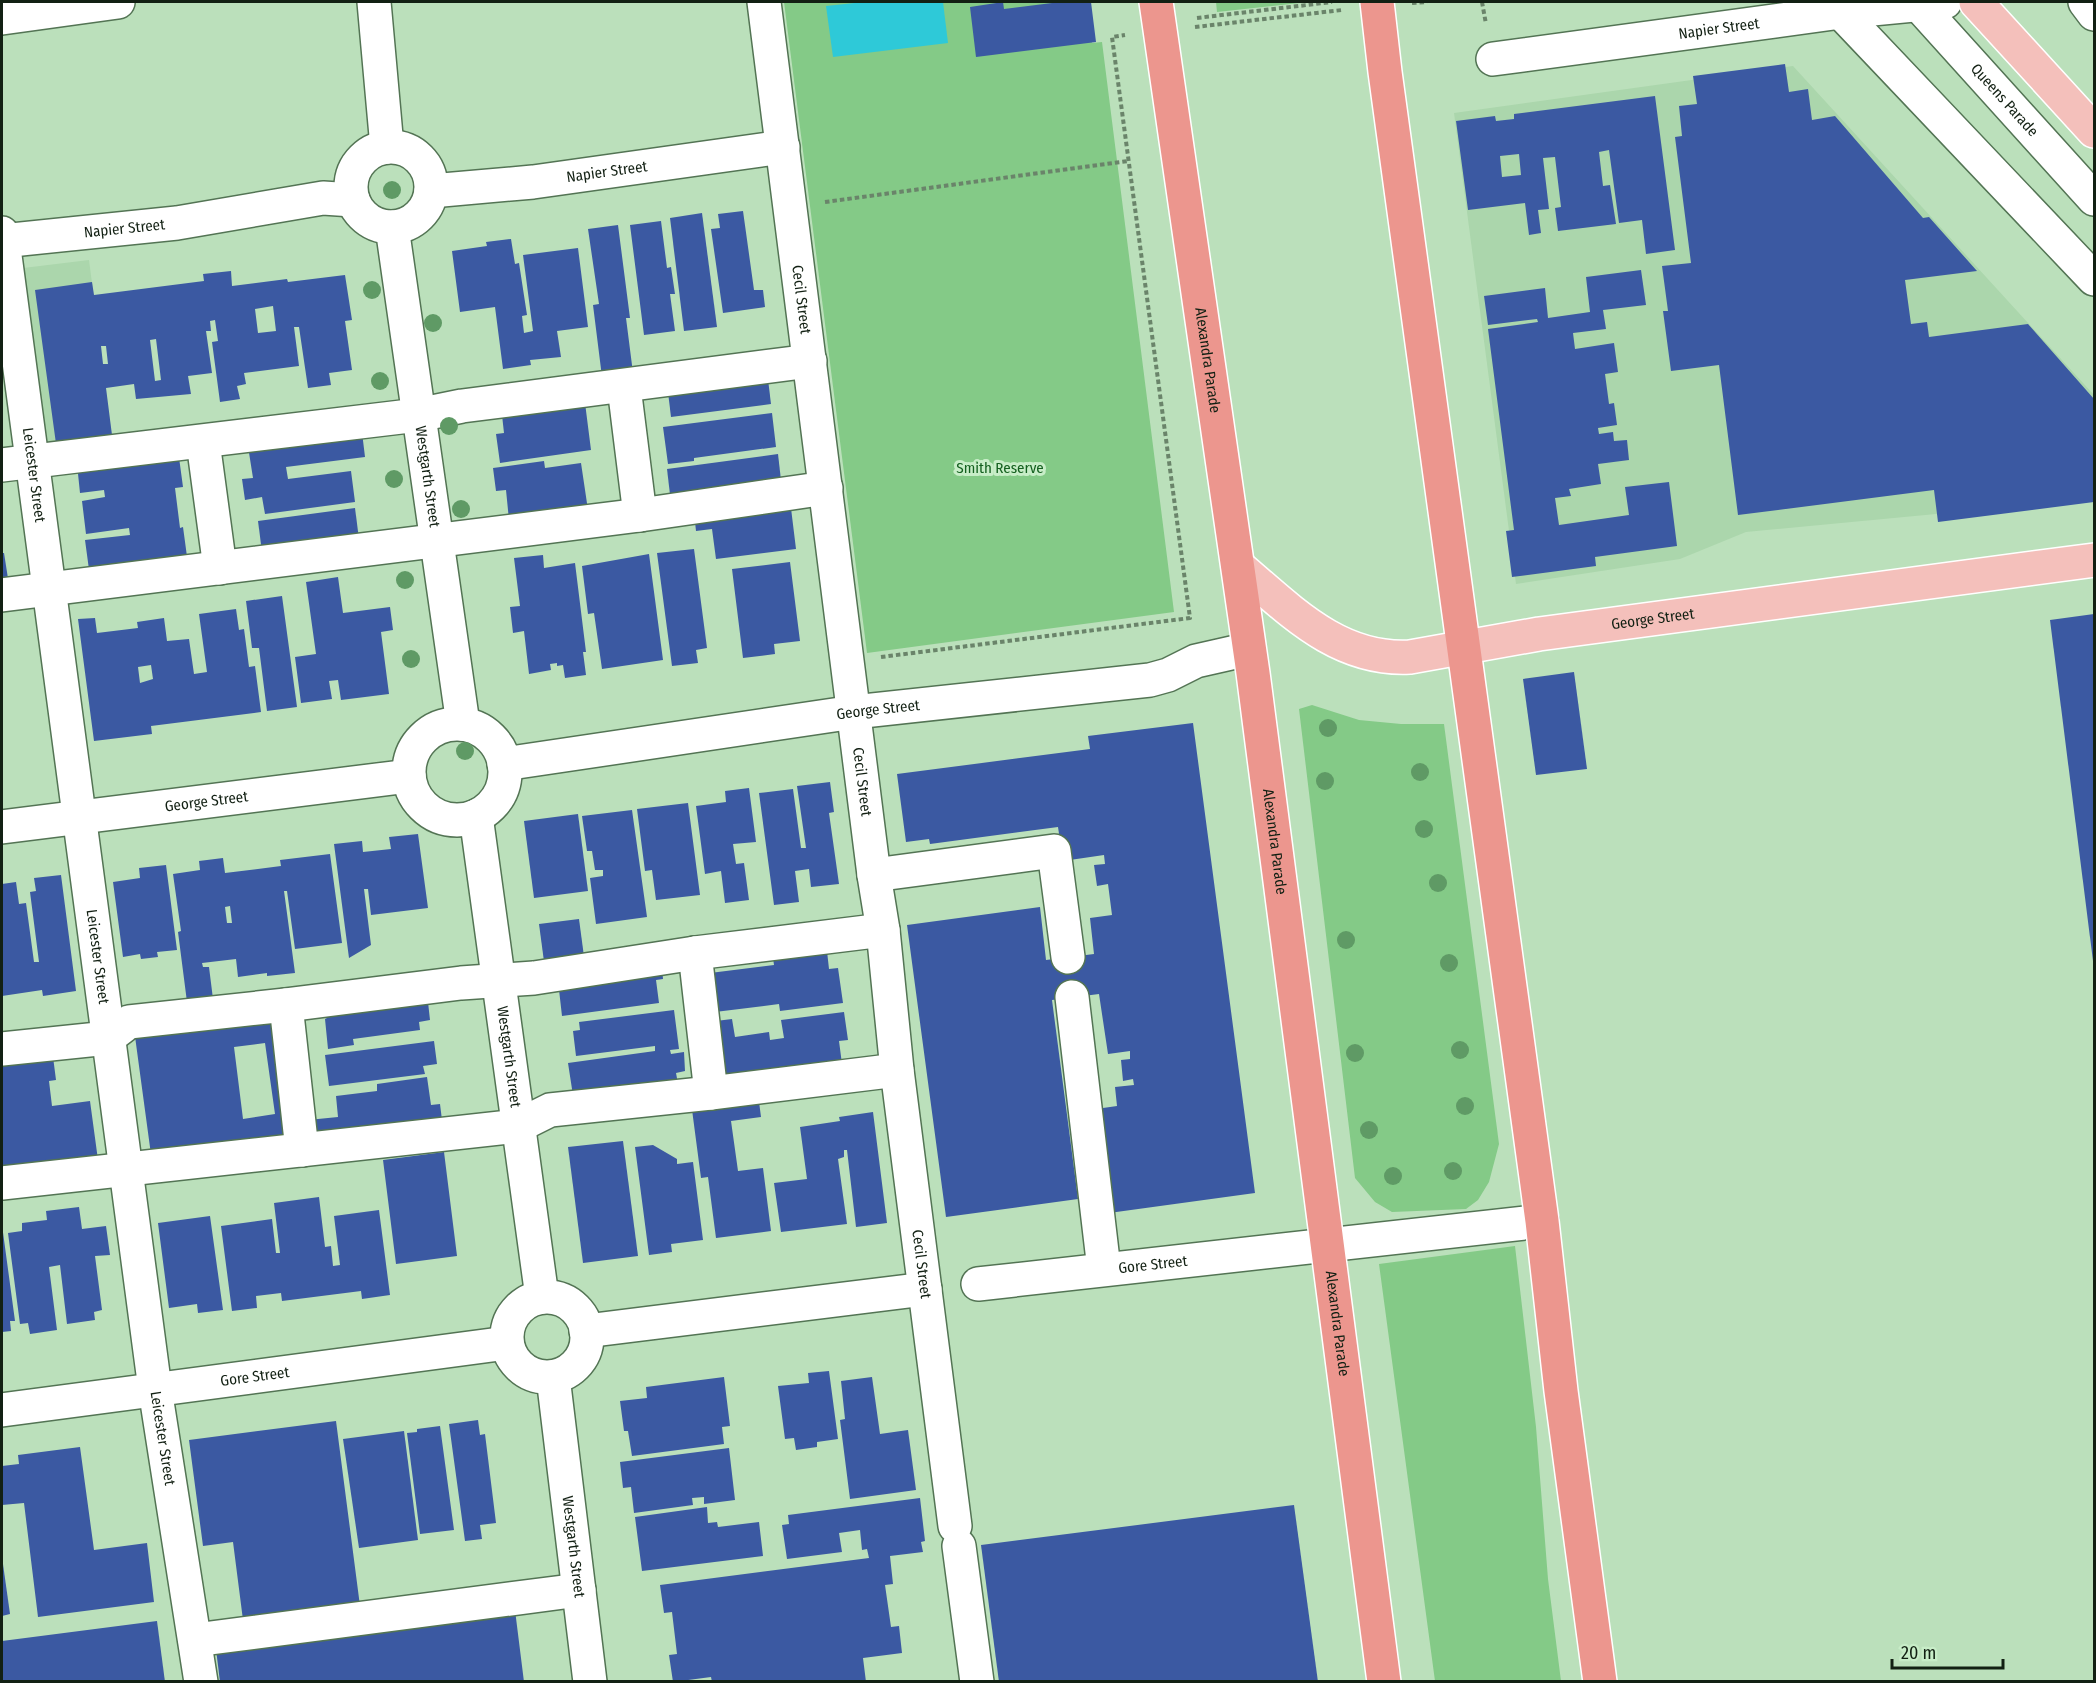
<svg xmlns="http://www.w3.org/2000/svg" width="2096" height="1683" font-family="'Fira Sans Condensed',sans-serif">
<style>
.built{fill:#abd6ac}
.green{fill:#84ca87}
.water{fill:#2ec9d8}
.building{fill:#3b59a2;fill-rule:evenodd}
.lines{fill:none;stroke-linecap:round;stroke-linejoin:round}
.minor-casing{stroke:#537454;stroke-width:36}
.major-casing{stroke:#fff;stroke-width:36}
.highway-casing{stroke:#fff;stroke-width:36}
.path{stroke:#6a846a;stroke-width:4;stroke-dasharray:4.5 3;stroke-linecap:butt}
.minor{stroke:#fff;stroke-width:33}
.major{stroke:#f4c0bb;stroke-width:33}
.highway{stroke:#ec968e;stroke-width:33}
.tree{fill:#5f9a65}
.labels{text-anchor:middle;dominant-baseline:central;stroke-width:6;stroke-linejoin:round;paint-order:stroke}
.street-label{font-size:15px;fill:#122013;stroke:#c8edc8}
.park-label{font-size:15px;fill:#14601f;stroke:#c8edc8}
</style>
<rect width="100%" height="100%" fill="#bbe0bb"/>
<!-- built -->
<g class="built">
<polygon points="1793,66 2094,395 2094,499 1746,532 1680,559 1516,584 1454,113"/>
<polygon points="89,260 113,444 39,453 15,269"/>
</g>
<!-- green -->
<g class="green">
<polygon points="784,2 1086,2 1092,43 1102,42 1174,612 867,653"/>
<polygon points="1216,2 1309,2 1217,12"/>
<polygon points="1312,705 1359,720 1401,724 1444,724 1499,1144 1489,1182 1478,1200 1466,1209 1392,1212 1375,1202 1355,1178 1299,709"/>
<polygon points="1515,1246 1536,1427 1548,1579 1561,1681 1435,1681 1379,1264"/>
</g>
<!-- water -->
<polygon class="water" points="864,2 943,2 948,43 833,57 826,6"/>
<!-- building -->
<g class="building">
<polygon points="1003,2 1004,9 1060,2 1091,2 1096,42 976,57 970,7"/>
<polygon points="1785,64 1789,92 1808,89 1812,120 1835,116 1923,218 1929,217 1977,271 1905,280 1911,324 1927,322 1929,337 2028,324 2094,399 2094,502 1938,522 1934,490 1738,515 1719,365 1671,371 1663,311 1668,311 1662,266 1691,263 1675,137 1682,136 1679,106 1697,104 1693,76"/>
<path d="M1655,96L1675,250L1646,254L1642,220L1619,223L1609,150L1599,152L1603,186L1610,185L1616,224L1558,231L1555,208L1561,207L1555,157L1543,158L1549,209L1538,210L1541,233L1529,235L1525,203L1468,210L1456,121L1495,116L1496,121L1514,119V114ZM1519,154L1521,175L1502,177L1500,156Z"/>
<polygon points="743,211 754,290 763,290 765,307 723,313 711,229 720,228 718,214"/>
<polygon points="702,213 717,327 684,331 670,218"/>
<polygon points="661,221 667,268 671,267 675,294 670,294 675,331 644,335 630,225"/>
<polygon points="618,225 630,318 626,318 633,373 602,377 593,305 599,304 588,229"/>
<polygon points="511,239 515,264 519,263 527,315 522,316 524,333 533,331 523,255 578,248 588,327 557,331 561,357 530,360 531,365 503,369 495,307 460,312 452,251 487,246 486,242"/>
<polygon points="1641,270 1646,305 1603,310 1606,329 1573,333 1575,349 1614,343 1618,372 1605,374 1609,404 1614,403 1617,425 1598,428 1599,434 1613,432 1614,441 1627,440 1629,460 1598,464 1601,484 1569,489 1571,496 1555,498 1559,525 1629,515 1625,487 1669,482 1677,546 1595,557 1596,566 1512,577 1506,531 1514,530 1488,329 1538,322 1537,319 1488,325 1484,296 1545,288 1548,318 1590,312 1586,277"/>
<path d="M231,271L232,286L287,279L288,282L345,275L352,320L345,321L352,370L329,373L331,385L308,388L299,327H294L299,366L244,373L246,384L237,386L240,399L220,402L212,342L218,341L215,320L210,321L211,331H206L212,373L188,376L191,394L136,399L134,384L106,388L113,443L57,451L35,290L92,282L94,295L204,281L203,274ZM273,306L276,331L258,333L255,309ZM156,339L161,380L155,381L150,340ZM101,346H106L108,364H103Z"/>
<polygon points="767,371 771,404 671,417 667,384"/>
<polygon points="584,395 591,450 500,463 496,434 504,433 501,406"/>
<polygon points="772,413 776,447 694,458 694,461 668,464 663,427"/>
<polygon points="361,424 365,457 286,467 288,479 351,471 355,502 265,514 262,497 245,500 242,479 253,478 247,440"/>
<polygon points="178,450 183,487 175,488 180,528 183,527 188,564 90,577 85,540 130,535 129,528 86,534 82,501 105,497 104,490 80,493 77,464"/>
<polygon points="778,454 782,489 671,503 667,469"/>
<polygon points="544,461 545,468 581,463 588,510 509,520 506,490 496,491 493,468"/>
<polygon points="790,500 796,549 716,559 712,529 696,531 694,513"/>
<polygon points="355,508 359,539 262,552 258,521"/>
<polygon points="694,549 707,648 696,650 698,663 672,666 657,553"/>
<polygon points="2,553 4,553 9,585 2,586"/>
<polygon points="649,554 663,660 602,669 594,613 588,614 582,566"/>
<polygon points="543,555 544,568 575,563 586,652 583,652 586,675 565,678 563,665 557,666 557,663 550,664 551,670 529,674 524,631 513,633 510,607 520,606 514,558"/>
<polygon points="790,562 800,641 774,644 775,654 743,658 732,569"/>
<polygon points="338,577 343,613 390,607 393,630 381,632 389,694 341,700 338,680 329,681 332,699 301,703 295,657 316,654 306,582"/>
<polygon points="282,596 297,707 267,711 259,648 252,648 246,601"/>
<path d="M236,609L239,630L244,629L249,667L255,666L261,712L151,726L152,734L94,741L78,619L95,618L97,633L138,628L137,622L164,618L167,641L189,639L194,674L207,672L199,614ZM151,665L153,679L140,683L138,667Z"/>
<polygon points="2094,614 2094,961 2093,961 2050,620"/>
<polygon points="1574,672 1587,769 1536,775 1523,679"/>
<polygon points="1193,723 1255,1193 1109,1213 1096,1109 1117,1106 1115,1087 1134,1085 1133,1079 1123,1081 1121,1060 1130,1059 1130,1051 1108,1054 1099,994 1052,1000 1078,1199 946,1217 907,925 1040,907 1046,960 1094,954 1090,918 1112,915 1108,884 1097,886 1094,865 1105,864 1104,855 1063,861 1058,827 930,844 929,839 906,842 897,774 1090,749 1088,736"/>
<polygon points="830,782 834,812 829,813 839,884 811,887 809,869 795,871 799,902 774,905 759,793 793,789 801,848 806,848 797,786"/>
<polygon points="749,788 756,842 733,844 736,864 744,863 749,900 725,903 721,871 705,874 696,806 726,802 725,791"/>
<polygon points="688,803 700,895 656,900 652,870 645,871 637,809"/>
<polygon points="632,810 647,917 596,924 590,878 603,876 603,870 595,870 592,851 587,851 582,816"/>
<polygon points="578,814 588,891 534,898 524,821"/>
<polygon points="418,834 428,908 371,915 368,889 364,889 371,945 349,958 334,844 362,841 363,852 391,849 389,837"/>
<path d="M330,854L342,943L295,949L287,891H284L295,973L267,976V973L238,977L236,959L202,963L203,967H209L213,999L187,1002L178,932L181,931L173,874L200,870L199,861L223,858L225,873L281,866L280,860ZM230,906L232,923H227L225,907Z"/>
<polygon points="166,865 177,950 157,952 158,957 141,959 140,954 123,957 113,882 140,878 139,868"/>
<polygon points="61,875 76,991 43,996 42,990 2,996 2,884 16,882 19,904 26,903 34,962 39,962 30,892 36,891 34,878"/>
<polygon points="579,919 585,964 545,969 539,924"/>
<polygon points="827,951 829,969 838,968 843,1003 780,1011 779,1004 715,1012 710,973 774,965 773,958"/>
<polygon points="662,968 663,979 656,980 659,1003 562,1016 558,981"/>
<polygon points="427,993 430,1020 419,1022 420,1030 353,1039 354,1045 328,1049 325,1019 327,1018 325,1002"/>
<path d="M276,1010L294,1143L152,1162L134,1029ZM265,1043L275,1114L243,1119L234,1047Z"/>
<polygon points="674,1010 679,1049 670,1050 671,1054 684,1052 685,1071 676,1073 679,1089 574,1102 568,1063 655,1051 655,1046 576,1056 573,1031 580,1030 579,1022"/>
<polygon points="844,1012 848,1040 839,1041 842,1064 724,1082 716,1021 732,1019 735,1037 769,1032 770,1040 784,1038 781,1020"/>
<polygon points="434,1041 437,1064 423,1066 425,1074 329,1086 325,1055"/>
<polygon points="52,1049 56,1080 49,1081 52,1106 90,1101 98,1160 2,1172 2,1055"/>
<polygon points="427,1077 431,1105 440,1104 443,1128 311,1145 308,1120 338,1117 336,1096 377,1091 377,1084"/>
<polygon points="758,1094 761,1117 731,1121 738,1171 763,1168 771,1231 716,1238 708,1177 701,1178 691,1102"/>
<polygon points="873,1112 887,1223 856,1227 847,1150 844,1150 844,1157 838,1159 847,1224 781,1232 774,1183 807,1179 800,1127 840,1121 839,1117"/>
<polygon points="623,1141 638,1256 583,1263 568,1147"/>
<polygon points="653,1145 677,1159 677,1164 693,1162 703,1240 671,1244 672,1252 649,1255 635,1147"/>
<polygon points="444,1152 457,1256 396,1264 383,1160"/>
<polygon points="319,1197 325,1247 331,1246 333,1266 340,1265 334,1216 379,1210 390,1295 362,1299 361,1291 282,1301 281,1293 256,1296 257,1308 232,1311 221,1226 272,1219 276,1253 280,1253 274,1203"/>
<polygon points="79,1207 82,1229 106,1226 110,1255 95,1256 102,1310 94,1312 95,1320 67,1324 60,1265 49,1267 57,1330 30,1334 28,1323 20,1324 8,1233 22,1231 22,1223 47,1220 46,1211"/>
<polygon points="210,1216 223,1310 198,1313 197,1304 169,1308 158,1223"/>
<polygon points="2,1225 15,1321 10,1321 11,1331 2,1332"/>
<polygon points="829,1371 838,1439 817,1442 817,1447 796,1450 794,1438 785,1439 778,1386 809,1383 808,1373"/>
<polygon points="724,1377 730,1426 722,1427 724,1444 632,1456 628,1431 624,1431 620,1401 647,1398 646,1387"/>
<polygon points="872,1377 880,1434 908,1430 916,1490 850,1499 840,1420 845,1419 841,1381"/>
<polygon points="478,1420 480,1435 485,1434 496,1523 480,1525 482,1539 465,1541 449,1424"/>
<polygon points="336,1421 360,1606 243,1620 233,1542 203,1546 189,1440"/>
<polygon points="440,1426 454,1530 420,1534 407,1433 417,1432 417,1429"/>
<polygon points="404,1431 418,1540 359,1548 343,1439"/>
<polygon points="80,1447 94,1550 147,1543 154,1602 38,1617 24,1503 2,1505 2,1466 19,1464 18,1455"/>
<polygon points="729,1448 735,1500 704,1504 704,1497 692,1498 693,1505 634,1513 631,1487 623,1488 620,1462"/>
<polygon points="920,1498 925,1541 921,1542 923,1552 890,1556 893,1584 885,1585 891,1627 899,1626 902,1653 863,1658 866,1682 712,1682 711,1677 673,1682 669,1655 677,1654 672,1612 664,1613 660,1585 869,1558 867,1549 862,1550 860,1530 839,1533 842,1552 787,1559 782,1525 789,1524 788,1515"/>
<polygon points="1294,1505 1318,1682 999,1682 981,1545"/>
<polygon points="707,1507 708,1523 717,1522 718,1527 759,1522 763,1556 642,1571 635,1517"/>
<polygon points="2,1557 10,1614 2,1616"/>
<polygon points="514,1602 524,1682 220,1682 215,1641"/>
<polygon points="157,1621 165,1682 2,1682 2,1641"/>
</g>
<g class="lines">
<!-- minor casing -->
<g class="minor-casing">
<g id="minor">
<polyline points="374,2 387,147"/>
<path id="s1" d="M764,2L874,875L883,930L897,1070L955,1526"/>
<polyline points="1831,2 2094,279"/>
<path id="s2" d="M1916,2L2094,199"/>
<polyline points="2085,2 2094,14"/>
<polyline points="2,18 118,2"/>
<path id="s3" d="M1493,59L1841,12L1945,2"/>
<circle cx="391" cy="187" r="40"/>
<path id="s4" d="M431,191L533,182L783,147"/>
<path id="s5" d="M392,227L463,724"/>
<path id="s6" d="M2,233L155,1389L201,1682"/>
<path id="s7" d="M2,241L177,223L323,198L353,200"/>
<polyline points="624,387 640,515"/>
<polyline points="203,442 220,568"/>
<polyline points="2,465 418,415 462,406 810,361"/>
<polyline points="2,595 640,515 826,488"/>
<circle cx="457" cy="772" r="48"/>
<path id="s8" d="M504,764L854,712L1150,680L1168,675L1196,661L1249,649"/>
<path id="s9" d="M476,816L542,1297"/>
<path id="s10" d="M2,827L409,776"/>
<polyline points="874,875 1054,851 1068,957"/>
<polyline points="695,953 711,1093"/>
<polyline points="1072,997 1104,1269"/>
<polyline points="286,1005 302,1150"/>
<polyline points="2,1049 108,1038 129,1022 286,1005 461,983 534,978 695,953 883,930"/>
<polyline points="2,1183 518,1126 550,1110 711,1093 897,1070"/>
<path id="s11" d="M978,1284L1542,1221"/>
<circle cx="547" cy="1337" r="40"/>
<polyline points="586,1331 925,1289"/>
<path id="s12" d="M553,1377L590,1682"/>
<path id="s13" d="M2,1410L507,1343"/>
<polyline points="959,1546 977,1682"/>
<polyline points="195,1640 579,1590"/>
</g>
</g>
<!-- major casing -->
<g class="major-casing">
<g id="major">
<polyline points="1976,2 2094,131"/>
<path id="s14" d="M1238,566C1289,609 1337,661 1410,657L1539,634L2094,560"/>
</g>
</g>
<!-- highway casing -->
<g class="highway-casing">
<g id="highway">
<path id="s15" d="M1156,2L1253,673L1384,1682"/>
<polyline points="1377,2 1385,72 1542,1221 1561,1391 1600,1682"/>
</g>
</g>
<!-- path -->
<g class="path">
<polyline points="1482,2 1486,24"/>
<polyline points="1412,3 1427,2"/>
<polyline points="1197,18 1332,2"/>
<polyline points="1195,27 1342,10"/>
<polyline points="825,202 1128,161"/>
<polyline points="881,657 1190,618 1112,37 1125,35"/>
</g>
<!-- minor -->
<use href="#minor" class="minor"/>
<!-- major -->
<use href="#major" class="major"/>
<!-- highway -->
<use href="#highway" class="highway"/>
</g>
<!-- trees -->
<g class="tree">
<circle cx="392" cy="190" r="9"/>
<circle cx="372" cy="290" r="9"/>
<circle cx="433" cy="323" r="9"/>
<circle cx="380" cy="381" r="9"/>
<circle cx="449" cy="426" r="9"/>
<circle cx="394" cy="479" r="9"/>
<circle cx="461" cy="509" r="9"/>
<circle cx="405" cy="580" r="9"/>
<circle cx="411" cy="659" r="9"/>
<circle cx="1328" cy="728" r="9"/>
<circle cx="465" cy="751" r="9"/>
<circle cx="1420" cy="772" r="9"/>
<circle cx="1325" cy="781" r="9"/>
<circle cx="1424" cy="829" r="9"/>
<circle cx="1438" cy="883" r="9"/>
<circle cx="1346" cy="940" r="9"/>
<circle cx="1449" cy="963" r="9"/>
<circle cx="1460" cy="1050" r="9"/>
<circle cx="1355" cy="1053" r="9"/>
<circle cx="1465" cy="1106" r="9"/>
<circle cx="1369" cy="1130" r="9"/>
<circle cx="1453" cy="1171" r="9"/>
<circle cx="1393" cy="1176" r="9"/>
</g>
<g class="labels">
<!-- street labels -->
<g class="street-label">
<text stroke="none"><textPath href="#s3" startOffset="228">Napier Street</textPath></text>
<text stroke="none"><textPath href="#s2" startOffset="132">Queens Parade</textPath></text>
<text stroke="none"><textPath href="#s4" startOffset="177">Napier Street</textPath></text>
<text stroke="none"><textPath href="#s7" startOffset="123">Napier Street</textPath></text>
<text stroke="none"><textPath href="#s1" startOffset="300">Cecil Street</textPath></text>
<text stroke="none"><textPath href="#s15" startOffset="362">Alexandra Parade</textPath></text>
<text stroke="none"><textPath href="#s6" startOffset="244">Leicester Street</textPath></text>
<text stroke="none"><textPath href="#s5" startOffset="252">Westgarth Street</textPath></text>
<text stroke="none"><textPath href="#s14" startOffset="446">George Street</textPath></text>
<text stroke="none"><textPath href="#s8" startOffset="378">George Street</textPath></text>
<text stroke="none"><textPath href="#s1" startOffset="786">Cecil Street</textPath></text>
<text stroke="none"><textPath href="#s10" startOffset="206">George Street</textPath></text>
<text stroke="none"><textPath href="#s15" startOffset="848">Alexandra Parade</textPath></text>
<text stroke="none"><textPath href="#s6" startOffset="730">Leicester Street</textPath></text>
<text stroke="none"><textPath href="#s9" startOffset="243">Westgarth Street</textPath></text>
<text stroke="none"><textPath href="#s11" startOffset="176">Gore Street</textPath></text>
<text stroke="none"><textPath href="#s1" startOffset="1272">Cecil Street</textPath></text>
<text stroke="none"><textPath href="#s15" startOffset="1334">Alexandra Parade</textPath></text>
<text stroke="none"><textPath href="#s13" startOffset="255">Gore Street</textPath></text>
<text stroke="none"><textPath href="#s6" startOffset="1216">Leicester Street</textPath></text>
<text stroke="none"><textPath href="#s12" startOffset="171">Westgarth Street</textPath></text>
</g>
<!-- park labels -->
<g class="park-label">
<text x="1000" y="468">Smith Reserve</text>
</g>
</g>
<!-- border -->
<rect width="2096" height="1683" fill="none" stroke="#122013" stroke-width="6"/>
<!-- scale -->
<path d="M1892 1659v9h111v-9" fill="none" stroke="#122013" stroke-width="3"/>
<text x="1901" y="1659" font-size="18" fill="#122013" stroke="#c8edc8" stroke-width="4.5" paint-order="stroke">20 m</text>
</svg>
